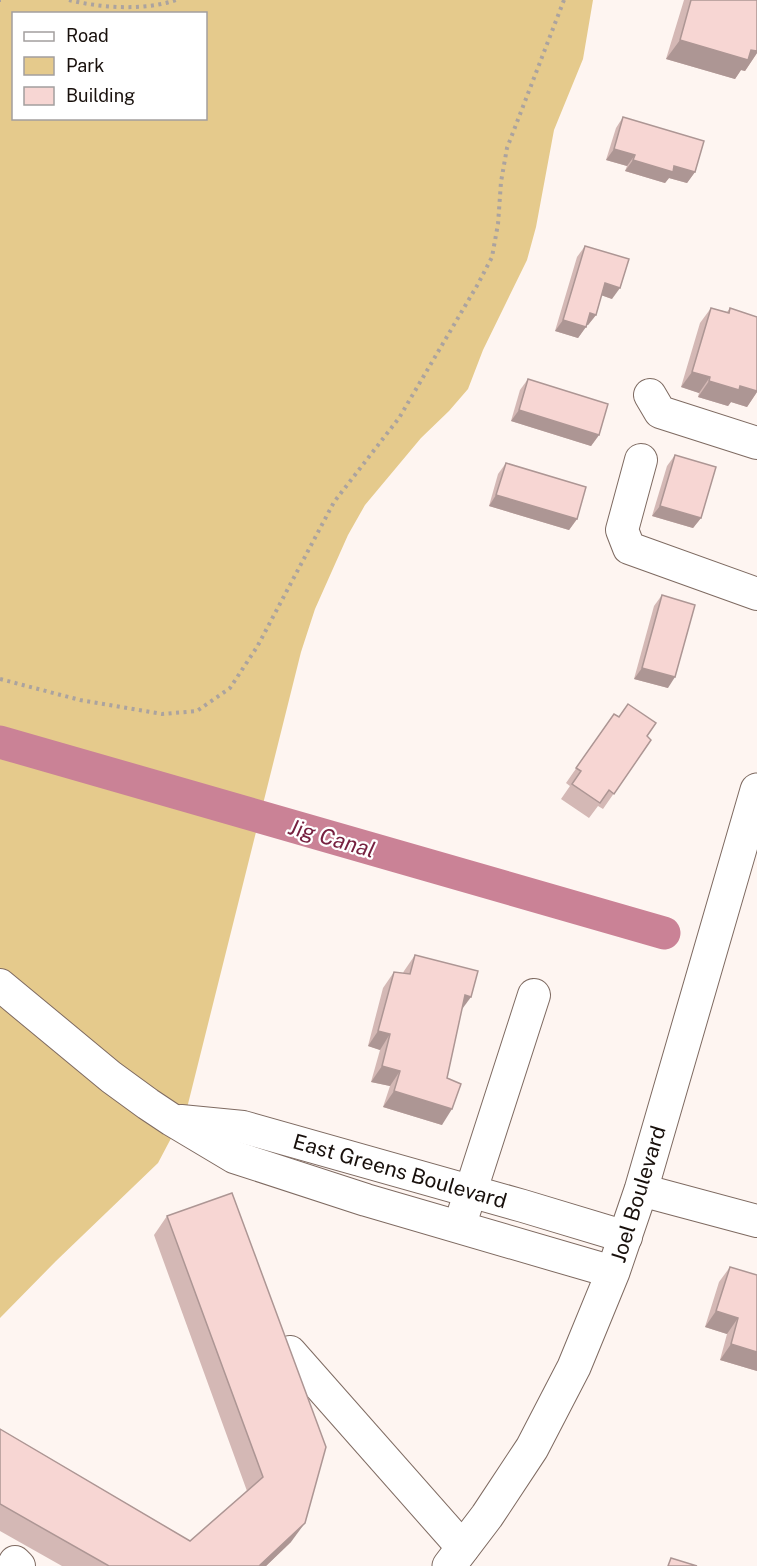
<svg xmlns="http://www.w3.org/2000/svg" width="757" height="1566" font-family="'Public Sans',sans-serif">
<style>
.green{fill:#e5ca8c;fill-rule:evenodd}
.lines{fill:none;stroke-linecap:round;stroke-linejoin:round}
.canal{stroke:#ca8296;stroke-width:33}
.minor-casing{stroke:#7e6a61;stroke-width:34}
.major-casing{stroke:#7e6a61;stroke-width:35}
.path{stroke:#aba39f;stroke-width:4;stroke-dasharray:3 4.5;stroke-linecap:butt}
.minor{stroke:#fff;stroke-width:32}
.major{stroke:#fff;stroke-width:33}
.wall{fill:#d4b8b5}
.shaded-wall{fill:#ad9694}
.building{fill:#f7d6d3;stroke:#ad9694;stroke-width:1.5}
.labels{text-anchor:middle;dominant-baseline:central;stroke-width:4.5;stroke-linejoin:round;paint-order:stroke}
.street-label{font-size:21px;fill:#18100c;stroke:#fff}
.water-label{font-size:22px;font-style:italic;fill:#762140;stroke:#fff}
</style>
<rect width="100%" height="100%" fill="#fef5f1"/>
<!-- green -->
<path class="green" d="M0,0H593L583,59L554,130L536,227L527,260L483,350L468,389L449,411L421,438L365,505L348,535L315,609L301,652L187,1108L158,1163L56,1261L0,1318ZM14,14H206V118H14Z"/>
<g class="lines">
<!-- canal -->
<polyline class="canal" points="0,742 664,933"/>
<!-- minor casing -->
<g class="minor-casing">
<g id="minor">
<polyline points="650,395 660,412 757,443"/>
<polyline points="641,460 622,530 629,548 757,594"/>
<polyline points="0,985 111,1077 148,1104 172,1120 234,1157 366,1200 613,1272"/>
<polyline points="181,1121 243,1127 523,1206 626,1237"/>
<polyline points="641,1190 757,1221"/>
<polyline points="464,1212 534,995"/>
<polyline points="290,1352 463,1548"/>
<polyline points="15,1562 19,1566"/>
</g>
</g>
<!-- major casing -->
<g class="major-casing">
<polyline id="major" points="449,1566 487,1516 532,1448 574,1367 613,1272 641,1190 757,790"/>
</g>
<!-- path -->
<g class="path">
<polyline points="0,0 1,0"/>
<path d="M69,0C101,8 144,11 176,0"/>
<polyline points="0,679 80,700 162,714 197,711 230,688 257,647 334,502 399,418 478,284 492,257 498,224 501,182 507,148 564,0"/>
</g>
<!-- minor -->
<use href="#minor" class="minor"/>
<!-- major -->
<use href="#major" class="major"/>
</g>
<!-- wall -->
<g class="wall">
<polygon points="684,0 757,0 757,53 745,71 741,70 735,79 666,59"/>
<polygon points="623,117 695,172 687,183 669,178 665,183 625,171 627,166 606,160 616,128"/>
<polygon points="585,246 612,299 601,295 596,315 588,325 587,325 578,338 555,331 577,257"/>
<polygon points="711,308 727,312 730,308 757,317 757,392 747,407 731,402 728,406 698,397 699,393 681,387 700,323"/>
<polygon points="528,379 599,435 591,446 511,421 520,390"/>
<polygon points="675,455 701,518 693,528 652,516 667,466"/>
<polygon points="506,463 577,519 569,530 489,506 498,474"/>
<polygon points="662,595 668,688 634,679 654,606"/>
<polygon points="614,714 651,740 603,809 598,806 589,818 561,799 570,786 566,783"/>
<polygon points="415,955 461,1011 447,1078 442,1125 383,1107 390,1086 371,1082 380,1050 368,1046 383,988 394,972 403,973 404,971"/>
<polygon points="167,1216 291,1542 266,1566 62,1566 0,1531 0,1429 190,1541 247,1491 154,1235"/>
<polygon points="730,1267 757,1371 720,1360 727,1334 705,1327 719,1282"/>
</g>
<!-- shaded-wall -->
<g class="shaded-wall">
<polygon points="680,40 751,50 757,51 757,53 745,71 741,70 735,79 666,59"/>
<polygon points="614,149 635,155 627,166 606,160"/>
<polygon points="633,160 674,166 695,172 687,183 669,178 665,183 625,171"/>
<polygon points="605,283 620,288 612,299 598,294"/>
<polygon points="590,313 596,315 588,325 583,324"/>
<polygon points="563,320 586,327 578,338 555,331"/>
<polygon points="692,372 710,377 699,393 681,387"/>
<polygon points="709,381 740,386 757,391 757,392 747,407 731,402 728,406 698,397"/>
<polygon points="519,410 599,435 591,446 511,421"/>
<polygon points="496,495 577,519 569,530 489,506"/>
<polygon points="660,506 701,518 693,528 652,516"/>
<polygon points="642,668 675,677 668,688 634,679"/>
<polygon points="465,995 471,997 460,1012"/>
<polygon points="378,1031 390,1034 380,1050 368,1046"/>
<polygon points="382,1066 400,1071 390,1086 371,1082"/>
<polygon points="394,1091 452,1109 442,1125 383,1107"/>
<polygon points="716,1311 738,1318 727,1334 705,1327"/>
<polygon points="731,1344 757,1352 757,1371 720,1360"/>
<polygon points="305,1523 291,1542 266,1566 259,1566"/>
</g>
<!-- building -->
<g class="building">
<polygon points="691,0 757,0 757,51 751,50 748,60 680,40"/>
<polygon points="623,117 704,141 695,172 674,166 673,172 633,160 635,155 614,149"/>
<polygon points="585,246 629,259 620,288 605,283 596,315 590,313 586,327 563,320"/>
<polygon points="711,308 729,313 730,308 757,317 757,391 740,386 739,390 709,381 710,377 692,372"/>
<polygon points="528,379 608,404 599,435 519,410"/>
<polygon points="675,455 716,467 701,518 660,506"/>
<polygon points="506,463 586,487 577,519 496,495"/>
<polygon points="662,595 695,605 675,677 642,668"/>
<polygon points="628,704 656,723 647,736 651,740 614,794 609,790 600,803 572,784 581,771 576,768 614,714 619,717"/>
<polygon points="415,955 478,971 471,997 465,995 447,1078 461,1084 452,1109 394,1091 400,1071 382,1066 390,1034 378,1031 394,972 410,974"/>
<polygon points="232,1193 326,1447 305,1523 259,1566 109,1566 0,1504 0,1429 190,1541 263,1477 167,1216"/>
<polygon points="730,1267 757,1275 757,1352 731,1344 738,1318 716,1311"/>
<polygon points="671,1558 697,1566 668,1566"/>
</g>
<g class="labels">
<!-- street labels -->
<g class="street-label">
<text transform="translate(400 1171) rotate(16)">East Greens Boulevard</text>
<text transform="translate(638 1194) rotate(-73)">Joel Boulevard</text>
</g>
<!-- water labels -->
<g class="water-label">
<text transform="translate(332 838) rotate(16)">Jig Canal</text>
</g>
</g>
<!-- legend -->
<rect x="12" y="12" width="195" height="108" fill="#ffffff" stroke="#a39f9e" stroke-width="1.5"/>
<rect x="24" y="32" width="30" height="9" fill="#ffffff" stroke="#a39f9e" stroke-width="1.5"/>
<text x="66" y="42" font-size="18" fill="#18100c">Road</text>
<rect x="24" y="57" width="30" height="18" fill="#e5ca8c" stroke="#a39f9e" stroke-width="1.5"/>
<text x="66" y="72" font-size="18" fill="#18100c">Park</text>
<rect x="24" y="87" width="30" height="18" fill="#f7d6d3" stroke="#a39f9e" stroke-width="1.5"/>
<text x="66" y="102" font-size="18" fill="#18100c">Building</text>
</svg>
